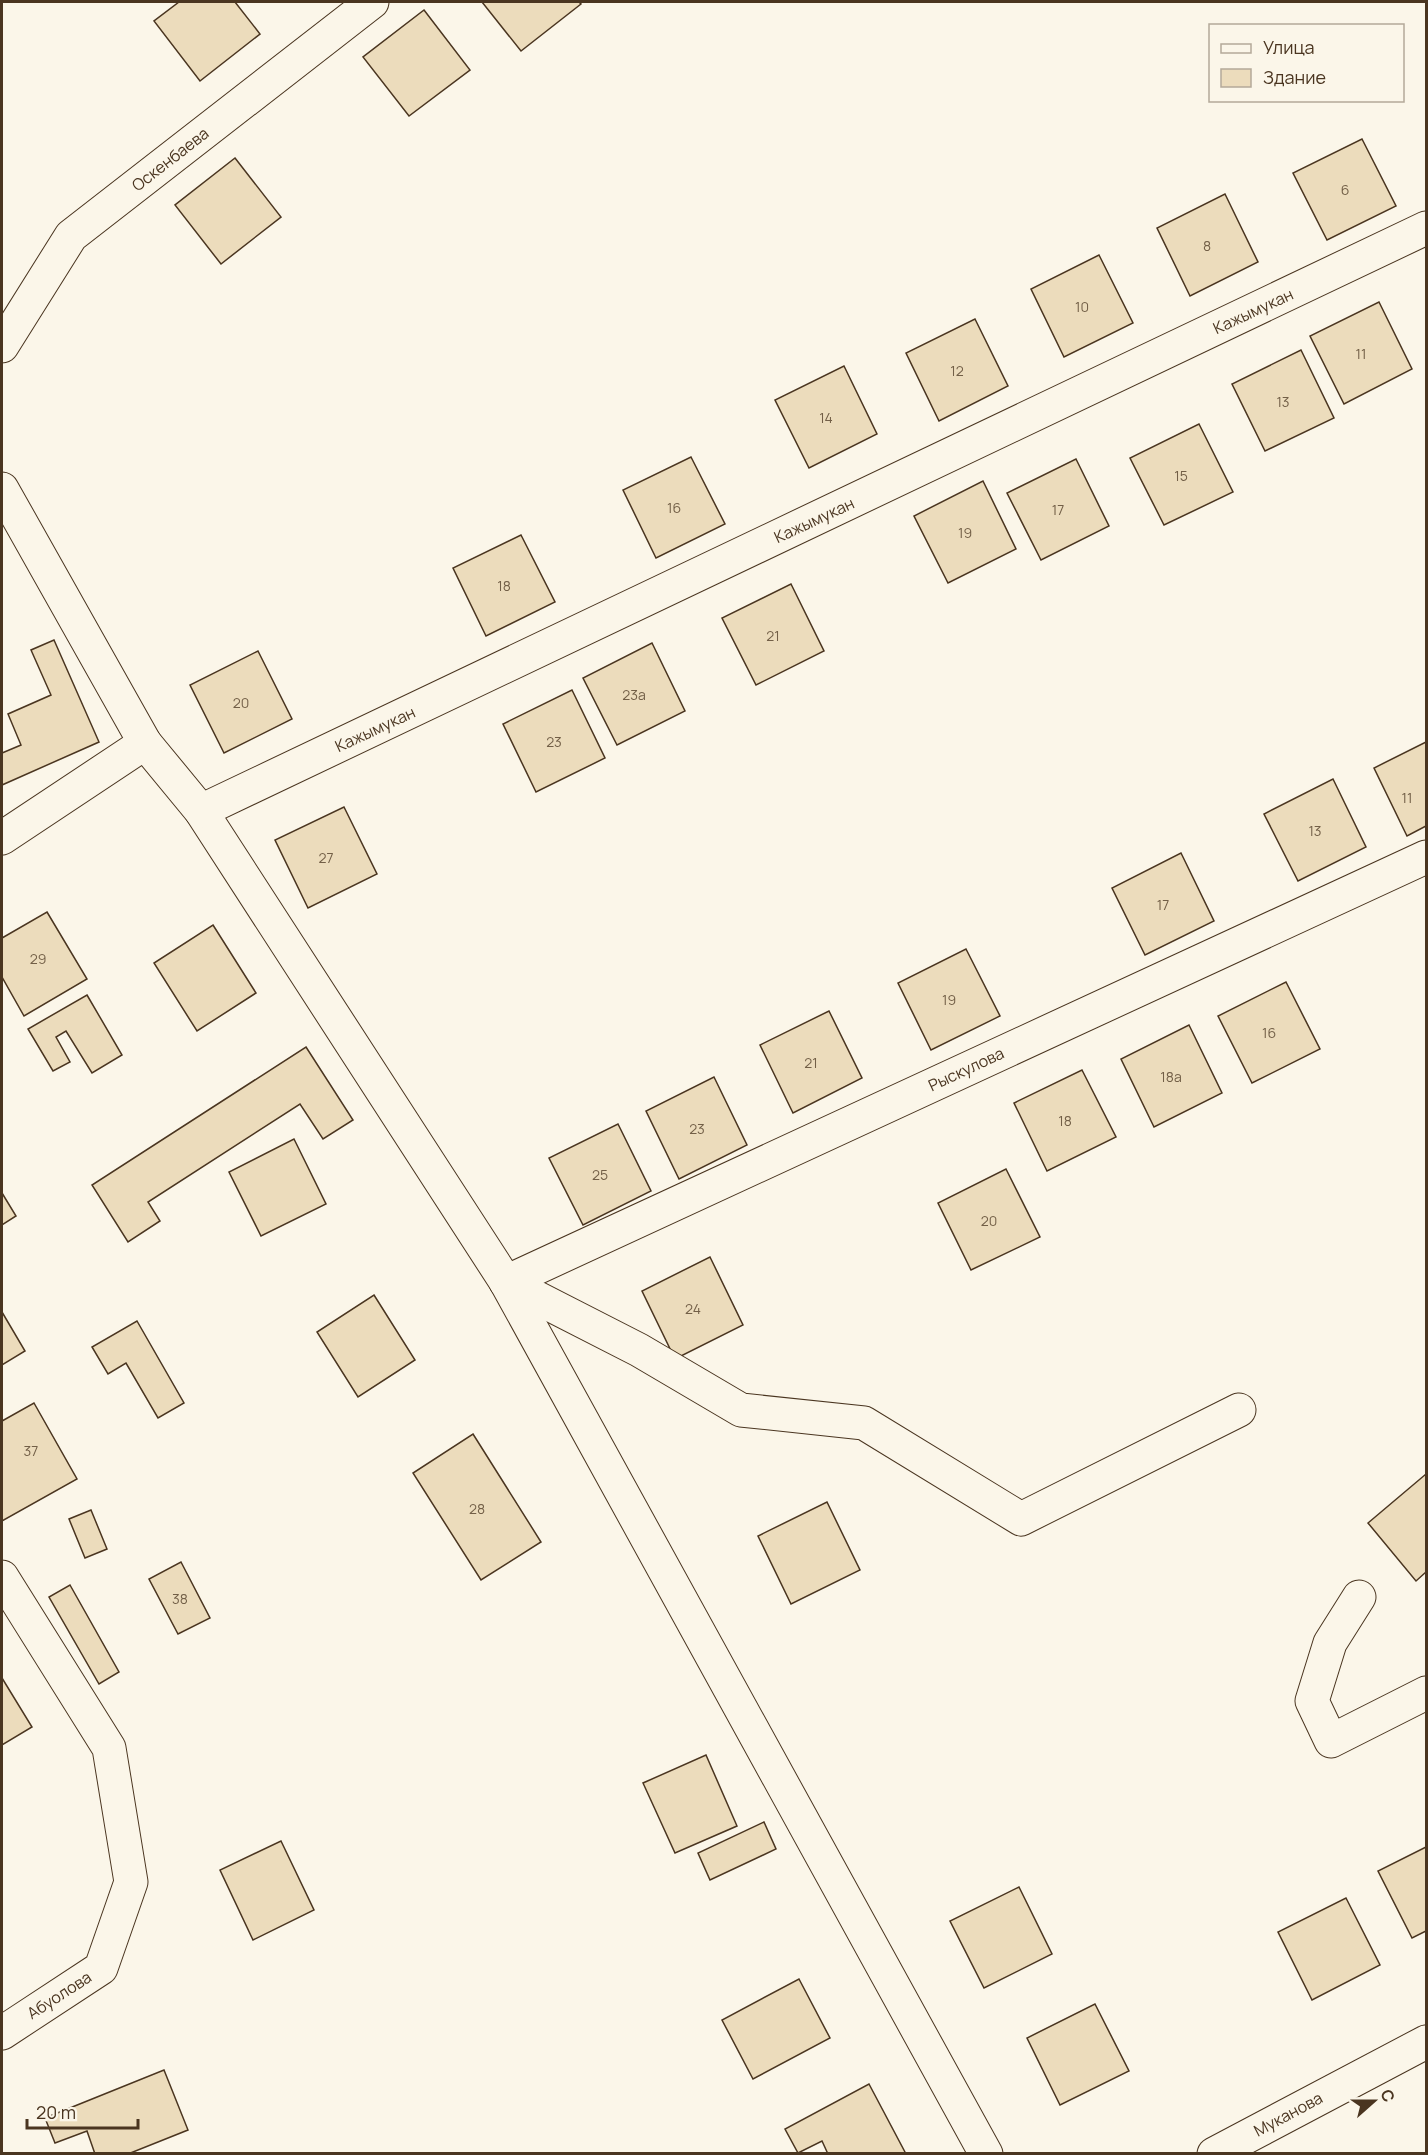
<svg xmlns="http://www.w3.org/2000/svg" width="1428" height="2155" font-family="Manrope,sans-serif">
<style>
.building{fill:#ecdcbc;stroke:#4a3520;stroke-width:1.5}
.lines{fill:none;stroke-linecap:round;stroke-linejoin:round}
.minor-casing{stroke:#4a3520;stroke-width:35}
.minor{stroke:#fbf6e9;stroke-width:33}
.labels{text-anchor:middle;dominant-baseline:central;stroke-width:4.5;stroke-linejoin:round;paint-order:stroke}
.number-label{font-size:14px;fill:#725f47}
.street-label{font-size:16px;fill:#4a3520;stroke:#fbf6e9}
</style>
<rect width="100%" height="100%" fill="#fbf6e9"/>
<!-- building -->
<g class="building">
<polygon points="179,2 235,2 260,34 200,81 154,21"/>
<polygon points="482,2 579,2 581,4 521,51"/>
<polygon points="424,10 470,70 409,116 363,57"/>
<polygon points="1362,139 1396,206 1327,240 1293,173"/>
<polygon points="235,158 281,217 221,264 175,205"/>
<polygon points="1225,194 1258,262 1190,296 1157,228"/>
<polygon points="1099,255 1133,323 1064,357 1031,289"/>
<polygon points="1379,302 1412,369 1344,404 1310,336"/>
<polygon points="975,319 1008,386 939,421 906,353"/>
<polygon points="1301,350 1334,418 1265,451 1232,384"/>
<polygon points="844,366 877,434 809,468 775,400"/>
<polygon points="1199,424 1233,492 1164,525 1130,458"/>
<polygon points="691,457 725,524 656,558 623,490"/>
<polygon points="1076,459 1109,526 1041,560 1007,493"/>
<polygon points="983,481 1016,549 948,583 914,516"/>
<polygon points="521,535 555,602 486,636 453,568"/>
<polygon points="791,584 824,651 756,685 722,618"/>
<polygon points="54,640 99,742 2,785 2,753 21,745 8,714 51,695 31,650"/>
<polygon points="652,643 685,711 617,745 583,678"/>
<polygon points="258,651 292,719 224,753 190,685"/>
<polygon points="572,690 605,758 536,792 503,724"/>
<polygon points="1426,742 1426,826 1407,836 1374,768"/>
<polygon points="1333,779 1366,847 1298,881 1264,814"/>
<polygon points="344,807 377,874 308,908 275,840"/>
<polygon points="1181,853 1214,921 1145,955 1112,888"/>
<polygon points="47,912 87,979 24,1016 2,977 2,938"/>
<polygon points="213,925 256,993 197,1031 154,963"/>
<polygon points="966,949 1000,1016 931,1050 898,983"/>
<polygon points="1286,982 1320,1049 1252,1083 1218,1016"/>
<polygon points="87,995 122,1055 92,1073 66,1031 56,1037 70,1062 53,1071 28,1029"/>
<polygon points="829,1011 862,1078 793,1113 760,1045"/>
<polygon points="1189,1025 1222,1093 1154,1127 1121,1059"/>
<polygon points="306,1047 353,1120 323,1139 300,1104 148,1202 160,1221 128,1242 92,1185"/>
<polygon points="1082,1070 1116,1137 1047,1171 1014,1103"/>
<polygon points="714,1077 747,1145 679,1179 646,1111"/>
<polygon points="618,1124 651,1191 583,1225 549,1158"/>
<polygon points="294,1139 326,1204 261,1236 229,1172"/>
<polygon points="1006,1169 1040,1237 971,1270 938,1203"/>
<polygon points="2,1193 16,1216 2,1225"/>
<polygon points="710,1257 743,1325 675,1359 642,1291"/>
<polygon points="374,1295 415,1360 358,1397 317,1332"/>
<polygon points="2,1312 25,1351 2,1365"/>
<polygon points="137,1321 184,1403 158,1418 126,1363 108,1374 92,1347"/>
<polygon points="34,1403 77,1479 2,1521 2,1421"/>
<polygon points="473,1434 541,1542 481,1580 413,1473"/>
<polygon points="1426,1474 1426,1572 1416,1581 1368,1523"/>
<polygon points="827,1502 860,1570 791,1604 758,1536"/>
<polygon points="91,1510 107,1549 85,1558 69,1519"/>
<polygon points="181,1562 210,1618 178,1634 149,1579"/>
<polygon points="70,1585 119,1672 99,1684 49,1597"/>
<polygon points="2,1678 32,1727 2,1745"/>
<polygon points="706,1755 737,1826 675,1853 643,1783"/>
<polygon points="764,1822 776,1849 710,1880 698,1853"/>
<polygon points="281,1841 314,1910 253,1940 220,1870"/>
<polygon points="1426,1847 1426,1931 1412,1938 1378,1871"/>
<polygon points="1019,1887 1052,1954 984,1988 950,1921"/>
<polygon points="1346,1898 1380,1965 1312,2000 1278,1932"/>
<polygon points="799,1979 830,2038 753,2079 722,2020"/>
<polygon points="1095,2004 1129,2071 1060,2105 1027,2038"/>
<polygon points="164,2070 188,2130 128,2154 95,2154 87,2131 55,2143 45,2118"/>
<polygon points="869,2084 906,2154 828,2154 822,2141 798,2153 785,2129"/>
</g>
<g class="lines">
<!-- minor casing -->
<g class="minor-casing">
<g id="minor">
<polyline points="2,346 71,236 372,2"/>
<polyline points="2,489 145,743 201,811 506,1282 986,2154"/>
<polyline points="201,811 1426,228"/>
<polyline points="2,838 145,743"/>
<polyline points="506,1282 1426,857"/>
<polyline points="506,1282 639,1350 741,1410 864,1423 1021,1519 1239,1410"/>
<polyline points="2,1577 109,1748 131,1882 101,1968 2,2033"/>
<polyline points="1359,1597 1330,1643 1312,1701 1331,1741 1426,1693"/>
<polyline points="1214,2154 1426,2042"/>
</g>
</g>
<!-- minor -->
<use href="#minor" class="minor"/>
</g>
<g class="labels">
<!-- number labels -->
<g class="number-label">
<text x="1345" y="189">6</text>
<text x="1207" y="245">8</text>
<text x="1082" y="306">10</text>
<text x="1361" y="353">11</text>
<text x="957" y="370">12</text>
<text x="1283" y="401">13</text>
<text x="826" y="417">14</text>
<text x="1181" y="475">15</text>
<text x="674" y="507">16</text>
<text x="1058" y="509">17</text>
<text x="965" y="532">19</text>
<text x="504" y="585">18</text>
<text x="773" y="635">21</text>
<text x="634" y="694">23а</text>
<text x="241" y="702">20</text>
<text x="554" y="741">23</text>
<text x="1407" y="797">11</text>
<text x="1315" y="830">13</text>
<text x="326" y="857">27</text>
<text x="1163" y="904">17</text>
<text x="38" y="958">29</text>
<text x="949" y="999">19</text>
<text x="1269" y="1032">16</text>
<text x="811" y="1062">21</text>
<text x="1171" y="1076">18а</text>
<text x="1065" y="1120">18</text>
<text x="697" y="1128">23</text>
<text x="600" y="1174">25</text>
<text x="989" y="1220">20</text>
<text x="693" y="1308">24</text>
<text x="31" y="1450">37</text>
<text x="477" y="1508">28</text>
<text x="180" y="1598">38</text>
</g>
<!-- street labels -->
<g class="street-label">
<text transform="translate(170 159) rotate(-38)">Оскенбаева</text>
<text transform="translate(1253 311) rotate(-25)">Кажымукан</text>
<text transform="translate(814 520) rotate(-25)">Кажымукан</text>
<text transform="translate(375 729) rotate(-25)">Кажымукан</text>
<text transform="translate(966 1069) rotate(-25)">Рыскулова</text>
<text transform="translate(59 1995) rotate(-33)">Абуолова</text>
<text transform="translate(1288 2114) rotate(-28)">Муканова</text>
</g>
</g>
<!-- border -->
<rect width="1428" height="2155" fill="none" stroke="#4a3520" stroke-width="6"/>
<!-- legend -->
<rect x="1209" y="24" width="195" height="78" fill="#fbf6e9" stroke="#b4a999" stroke-width="1.5"/>
<rect x="1221" y="44" width="30" height="9" fill="#fbf6e9" stroke="#b4a999" stroke-width="1.5"/>
<text x="1263" y="54" font-size="18" fill="#4a3520">Улица</text>
<rect x="1221" y="69" width="30" height="18" fill="#ecdcbc" stroke="#b4a999" stroke-width="1.5"/>
<text x="1263" y="84" font-size="18" fill="#4a3520">Здание</text>
<!-- north arrow -->
<g transform="translate(1374 2101) rotate(69)" stroke="#fbf6e9" stroke-width="4.5" paint-order="stroke">
<path d="M0-4.5L10 22L0 15L-10 22Z" fill="#4a3520"/>
<text y="-9" font-size="16" font-weight="bold" text-anchor="middle" fill="#4a3520">С</text>
</g>
<!-- scale -->
<path d="M27 2119v9h111v-9" fill="none" stroke="#4a3520" stroke-width="3"/>
<text x="36" y="2119" font-size="18" fill="#4a3520" stroke="#fbf6e9" stroke-width="4.5" paint-order="stroke">20 m</text>
</svg>
